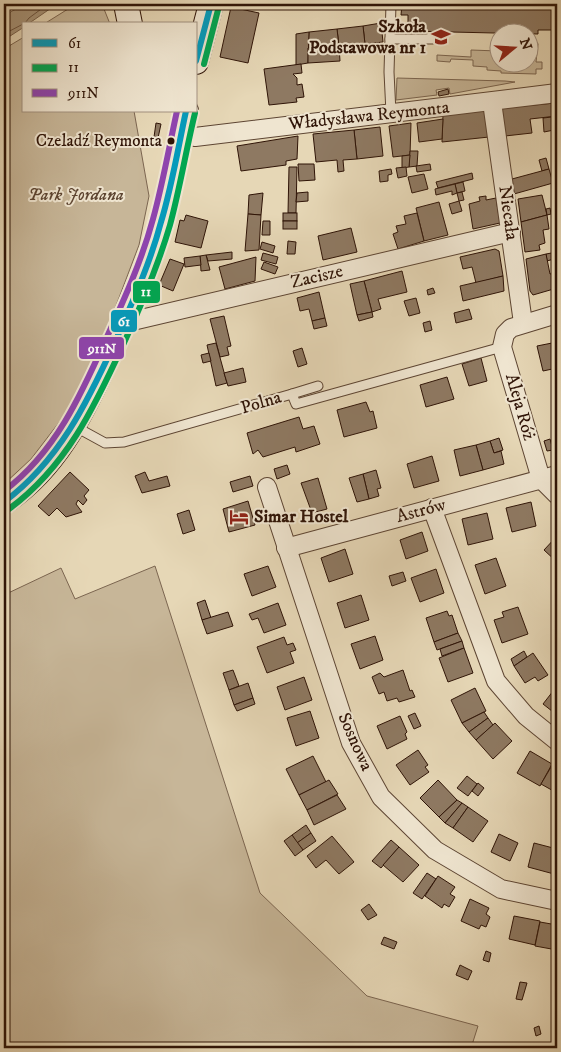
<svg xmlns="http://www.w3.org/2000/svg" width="561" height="1052" font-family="'IM FELL DW Pica',serif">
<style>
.green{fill:#c7b698;stroke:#7b6550}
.water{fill:#a8957a;stroke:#78614c}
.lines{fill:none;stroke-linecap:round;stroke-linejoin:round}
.shore{stroke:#6c5440;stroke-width:1}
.building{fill:#8e7962;stroke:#2f1407}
.lane-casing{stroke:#5d4533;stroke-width:11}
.street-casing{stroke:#5d4533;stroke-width:20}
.secondary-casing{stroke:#2f1407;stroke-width:26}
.lane{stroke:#efe5d0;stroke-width:9}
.street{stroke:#efe5d0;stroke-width:18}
.secondary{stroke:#efe5d0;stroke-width:24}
.bus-1-casing{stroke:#efe5d0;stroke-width:10}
.bus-2-casing{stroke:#efe5d0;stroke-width:10}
.bus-3-casing{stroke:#efe5d0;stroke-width:10}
.bus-1{stroke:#059aba;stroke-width:6}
.bus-2{stroke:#00a651;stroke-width:6}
.bus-3{stroke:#8e44ad;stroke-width:6}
.bus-dot{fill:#2f1407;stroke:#efe5d0;stroke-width:2}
.labels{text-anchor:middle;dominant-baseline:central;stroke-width:4;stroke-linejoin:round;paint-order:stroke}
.bus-label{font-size:17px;fill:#2f1407;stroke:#efe5d0;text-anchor:end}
.poi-label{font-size:18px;font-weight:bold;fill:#2f1407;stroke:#efe5d0;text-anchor:end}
.street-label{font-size:18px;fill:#2f1407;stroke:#efe5d0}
.park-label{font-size:18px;font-style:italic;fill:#5d4532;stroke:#efe5d0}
.line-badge{stroke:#efe5d0;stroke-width:2}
.badge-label{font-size:14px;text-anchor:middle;font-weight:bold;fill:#fff}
</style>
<rect width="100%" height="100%" fill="#e6d7b6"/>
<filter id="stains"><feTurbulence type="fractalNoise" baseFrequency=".004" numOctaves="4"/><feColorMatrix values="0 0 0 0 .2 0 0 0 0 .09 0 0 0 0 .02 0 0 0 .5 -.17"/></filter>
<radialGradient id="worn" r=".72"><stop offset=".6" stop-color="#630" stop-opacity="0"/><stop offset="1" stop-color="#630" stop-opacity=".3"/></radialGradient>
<!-- green -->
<g class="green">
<polygon points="76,4 102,4 110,24 44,24"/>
<polygon points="24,37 24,111 134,111 149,196 139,245 114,311 78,392 64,416 31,459 4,484 4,49"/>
<polygon points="529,42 537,42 538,44 536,62 542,62 542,69 536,69 536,74 501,73 501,71 487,70 487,67 473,66 473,60 451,59 450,62 437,61 437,55 471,57 471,50 498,51 498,62 528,62"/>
<polygon points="397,78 505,81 515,82 450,94 449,88 436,90 437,95 396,100"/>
<polygon points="155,566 260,893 367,996 478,1026 471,1048 4,1048 4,595 61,568 75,599"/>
</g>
<!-- water -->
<polygon class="water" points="24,4 57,4 28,24 24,24 24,27 4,40 4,16"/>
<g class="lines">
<!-- shore -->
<polyline class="shore" points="4,34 25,23 29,18 48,4"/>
</g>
<!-- building -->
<g class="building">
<polygon points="266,4 287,4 267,8"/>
<polygon points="303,4 318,4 303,7"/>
<polygon points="402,4 557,4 557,30 538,30 538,34 408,31 408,15 401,15"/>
<polygon points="231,7 259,13 248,63 220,57"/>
<polygon points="381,23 383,42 365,44 363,26"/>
<polygon points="363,26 365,44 339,46 337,29"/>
<polygon points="337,29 339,46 308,48 309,32"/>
<polygon points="309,32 308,63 296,65 296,34"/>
<polygon points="339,46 340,61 308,63 308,48"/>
<polygon points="301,64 302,73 293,74 297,78 297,85 302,84 304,97 296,98 297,102 269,105 264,69"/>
<polygon points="448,89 449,94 439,96 438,92"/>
<polygon points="555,103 557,116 530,119 532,133 505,136 502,108"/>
<polygon points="488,110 489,137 442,142 443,115"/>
<polygon points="552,117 554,130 544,132 543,118"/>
<polygon points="443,119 442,139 419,142 417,123"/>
<polygon points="156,123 161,124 158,138 154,137"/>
<polygon points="411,123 410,155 393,157 389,126"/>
<polygon points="380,127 383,156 357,159 354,130"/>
<polygon points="354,130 357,159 343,160 344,171 338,172 337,160 316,162 313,134"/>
<polygon points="298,136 297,159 286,161 286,165 241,171 237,146"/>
<polygon points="557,137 557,167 555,167 552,138"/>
<polygon points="410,151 418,151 417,166 409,167"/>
<polygon points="410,155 409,167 402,168 402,156"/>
<polygon points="546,158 549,169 542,171 539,160"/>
<polygon points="298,164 314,164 315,180 299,181"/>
<polygon points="430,164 431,170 417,172 416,166"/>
<polygon points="289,167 297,167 296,213 288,213"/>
<polygon points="406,167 407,176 398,178 396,168"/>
<polygon points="391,169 392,174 388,175 388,181 380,182 379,171"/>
<polygon points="549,169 553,183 514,194 512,179"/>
<polygon points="472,173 473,179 438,188 436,182"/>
<polygon points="424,174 428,189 412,193 408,177"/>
<polygon points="463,182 465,191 457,193 455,184"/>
<polygon points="455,184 457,193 452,195 452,191 436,195 435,189"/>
<polygon points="308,192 308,201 296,202 297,193"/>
<polygon points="462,192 464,200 459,201 457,193"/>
<polygon points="263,193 261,215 248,214 249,195"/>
<polygon points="542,195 547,215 521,222 518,199"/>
<polygon points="486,196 486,200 496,198 500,223 473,229 469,204 480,201 479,197"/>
<polygon points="459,201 462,211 452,214 449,204"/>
<polygon points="439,202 448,235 424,241 416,208"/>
<polygon points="550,208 551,214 547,215 546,209"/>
<rect x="283" y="213" width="14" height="8"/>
<polygon points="417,213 424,241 398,249 393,234 398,232 396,226 406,224 404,216"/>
<polygon points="248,214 261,215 259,250 245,251"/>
<polygon points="186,215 208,221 201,248 175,242 180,220 184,221"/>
<polygon points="547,215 549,229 543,230 545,243 539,245 540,250 525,252 521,222"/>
<polygon points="263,221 270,221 270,235 262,235"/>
<rect x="283" y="221" width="14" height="8"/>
<polygon points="351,228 357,252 323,260 318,236"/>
<polygon points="288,241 296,242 295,254 287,254"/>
<polygon points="262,242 275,246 273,253 260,249"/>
<polygon points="495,249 499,251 503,276 476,283 472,267 463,269 460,257"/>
<polygon points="232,252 232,259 208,261 206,255"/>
<polygon points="557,252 557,258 547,261 546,254"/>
<polygon points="263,253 278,257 276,264 261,260"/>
<polygon points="546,254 550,274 555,273 557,288 533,295 530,291 526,259"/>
<polygon points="206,255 210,270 201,271 200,256"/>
<polygon points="200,256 201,265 185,267 184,258"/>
<polygon points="256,257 255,281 225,289 219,267"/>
<polygon points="170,259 184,264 173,291 159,285"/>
<polygon points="264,262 278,267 275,274 261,269"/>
<polygon points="402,271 407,292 378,299 381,309 372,312 364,281"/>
<polygon points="503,276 504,291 463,301 460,286"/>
<polygon points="364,281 372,312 357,315 350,284"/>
<polygon points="433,288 435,293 428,295 427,290"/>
<polygon points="319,292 325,318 312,321 309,309 300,311 297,298"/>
<polygon points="416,298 420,313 409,316 404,301"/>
<polygon points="469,309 472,319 456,323 454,313"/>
<polygon points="372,312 373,317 359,321 357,315"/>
<polygon points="224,316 231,346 227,347 229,355 220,357 210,319"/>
<polygon points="325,318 327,326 314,329 312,321"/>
<polygon points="430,321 432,330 425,332 423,323"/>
<polygon points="557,342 557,368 543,371 537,346"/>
<polygon points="216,343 227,383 216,386 207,345"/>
<polygon points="302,348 307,364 298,367 293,351"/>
<polygon points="209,353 211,361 203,363 201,355"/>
<polygon points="481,358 487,381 469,386 462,364"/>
<polygon points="243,368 246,382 228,386 224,373"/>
<polygon points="447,377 454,399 426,407 420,385"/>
<polygon points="366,402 370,412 373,411 377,428 344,437 337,410"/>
<polygon points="299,417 303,429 314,426 320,444 296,452 295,447 263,457 258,450 253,454 247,433"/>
<polygon points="499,438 503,450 494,453 490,441"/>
<polygon points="550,439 553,450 547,451 544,441"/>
<polygon points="490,441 494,453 501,451 504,464 483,470 476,445"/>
<polygon points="476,445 483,470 460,476 454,450"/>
<polygon points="432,456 439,481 414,488 407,464"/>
<polygon points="287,465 290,474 277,479 274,469"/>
<polygon points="376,470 381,488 377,489 379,496 369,499 363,474"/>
<polygon points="70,472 89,490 84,496 87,500 83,505 78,500 76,504 82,512 66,517 57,508 49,516 38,506"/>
<polygon points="145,472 149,481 167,476 170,486 142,493 135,476"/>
<polygon points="363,474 369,499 357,502 349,478"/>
<polygon points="250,476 253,486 233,492 230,482"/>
<polygon points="318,478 327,509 312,513 301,483"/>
<polygon points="248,501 255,525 229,532 223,509"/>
<polygon points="531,502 536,526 512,532 506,508"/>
<polygon points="189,510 195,530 183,534 177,514"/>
<polygon points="487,513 493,539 468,545 462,519"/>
<polygon points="422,532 428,551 406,559 400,540"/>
<polygon points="557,536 557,562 544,550"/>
<polygon points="345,549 353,574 329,582 321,558"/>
<polygon points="496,558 506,586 485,594 475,565"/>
<polygon points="268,566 276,587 252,596 244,574"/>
<polygon points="436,569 444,593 420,602 411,578"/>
<polygon points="403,572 406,581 392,586 389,576"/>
<polygon points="361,595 369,620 345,628 337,603"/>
<polygon points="205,600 211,618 202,620 197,603"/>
<polygon points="278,603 286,625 264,633 258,618 252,620 249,614"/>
<polygon points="518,607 528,634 502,643 494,620 504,617 502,612"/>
<polygon points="447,611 449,616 452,615 458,633 434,642 426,618"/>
<polygon points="228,612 233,626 207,634 202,620"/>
<polygon points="458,633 462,641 437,650 434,642"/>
<polygon points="375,636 383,660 360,669 351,644"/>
<polygon points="284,637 287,645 293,643 296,650 290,652 294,663 267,673 257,647"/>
<polygon points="462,641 464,648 442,656 440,649"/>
<polygon points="464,648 473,673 448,682 439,658"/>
<polygon points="524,651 527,657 514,666 511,659"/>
<polygon points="533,653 548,675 538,681 535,677 525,683 514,666"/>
<polygon points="233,670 239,686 229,690 223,673"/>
<polygon points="403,670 410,691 412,690 415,697 399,702 397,698 387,701 384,692 379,694 372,677 380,673 384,677"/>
<polygon points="304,677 312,700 285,710 277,687"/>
<polygon points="248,683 253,698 234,705 229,690"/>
<polygon points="557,686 557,715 543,704"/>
<polygon points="475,688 486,711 462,723 451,700"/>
<polygon points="253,698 255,704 237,711 234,705"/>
<polygon points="310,711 319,738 296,746 287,718"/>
<polygon points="484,712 488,718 469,732 462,723"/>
<polygon points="415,713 421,726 414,729 408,716"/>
<polygon points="400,716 407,732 405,734 407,739 387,749 377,726"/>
<polygon points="488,718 493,725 476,740 469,732"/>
<polygon points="495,723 512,741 493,759 476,740"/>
<polygon points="418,750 428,765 425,767 429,772 410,785 396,765"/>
<polygon points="530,751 552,764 540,786 517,773"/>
<polygon points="313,756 326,782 299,795 286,769"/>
<polygon points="554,762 557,764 557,793 541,784"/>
<polygon points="467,776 477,784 468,796 457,788"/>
<polygon points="329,780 338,794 307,810 299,795"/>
<polygon points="438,780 457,800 439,817 420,798"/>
<polygon points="478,783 484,788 478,796 472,791"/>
<polygon points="337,795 346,809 314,825 307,810"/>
<polygon points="457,800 462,803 445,823 439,817"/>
<polygon points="462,803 468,807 453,828 445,823"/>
<polygon points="468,807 488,821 473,842 453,828"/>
<polygon points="306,825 311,833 297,843 292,835"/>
<polygon points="311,833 316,841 303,850 297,843"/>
<polygon points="499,834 518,843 510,861 491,852"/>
<polygon points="292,835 303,850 295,856 284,841"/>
<polygon points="332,836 354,862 339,874 326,860 316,868 307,856"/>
<polygon points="391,840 399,847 381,868 372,861"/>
<polygon points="534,843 557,849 554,874 528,867"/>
<polygon points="399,847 419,865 403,882 383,865"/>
<polygon points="427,873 436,879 422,899 413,893"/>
<polygon points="438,876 455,887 450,894 455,897 449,907 444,904 442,908 425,896"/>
<polygon points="470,899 489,908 486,914 490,917 486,927 481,925 479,929 461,921"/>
<polygon points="369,904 377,915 368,920 361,910"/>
<polygon points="514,916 540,921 535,945 509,939"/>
<polygon points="540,922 557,925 557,950 535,946"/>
<polygon points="384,937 397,942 394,949 381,944"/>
<polygon points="486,951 491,953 489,962 483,960"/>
<polygon points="460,965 472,971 468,980 456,975"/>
<polygon points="520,982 527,983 522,1000 516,999"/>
<polygon points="539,1026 541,1034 536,1036 534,1028"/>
</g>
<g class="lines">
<!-- lane casing -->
<g class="lane-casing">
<g id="lane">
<polyline points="391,4 389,72 391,113"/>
<polyline points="390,39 433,39"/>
<polyline points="292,394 318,386"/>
<polyline points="74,426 105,443 124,442 292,394 296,404 502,347"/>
</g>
</g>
<!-- street casing -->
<g class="street-casing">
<g id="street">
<polyline points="492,102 523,323"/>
<polyline points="181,134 195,137 557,93"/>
<polyline points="557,314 511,328 505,334 502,347 541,479 557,495"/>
<polyline points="124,323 511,232"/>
<polyline points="267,487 351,743 381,797 435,850 501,889 557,901"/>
<polyline points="432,508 496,681 526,716 557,741"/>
<polyline points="286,548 557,475"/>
</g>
</g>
<!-- secondary casing -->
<g class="secondary-casing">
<g id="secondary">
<polyline points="126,4 130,24"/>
<polyline points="196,62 211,4"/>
<path d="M4,502C54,469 80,417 105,363C121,328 138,292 151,255C168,209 175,159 186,111"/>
</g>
</g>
<!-- lane -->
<use href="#lane" class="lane"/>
<!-- street -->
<use href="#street" class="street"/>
<!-- secondary -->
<use href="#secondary" class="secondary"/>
<!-- bus-1 casing -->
<g class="bus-1-casing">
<g id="bus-1">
<polyline points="196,61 211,4"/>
<path d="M4,502C59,461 87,403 115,342C132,303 150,264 161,222C172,186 178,148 186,111"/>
</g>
</g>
<!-- bus-2 casing -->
<g class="bus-2-casing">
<g id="bus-2">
<polyline points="204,64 219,6"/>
<path d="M9,509C66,467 94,408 123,345C141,306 158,266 170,225C180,188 186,150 195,113"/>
</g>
</g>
<!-- bus-3 casing -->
<g class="bus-3-casing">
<path id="bus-3" d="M4,491C55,453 81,395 106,339C124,300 142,260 153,219C163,183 169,147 177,111"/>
</g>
<!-- bus-1 -->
<use href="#bus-1" class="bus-1"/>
<!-- bus-2 -->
<use href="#bus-2" class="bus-2"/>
<!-- bus-3 -->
<use href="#bus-3" class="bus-3"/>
</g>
<!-- icons -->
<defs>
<g id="school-bare" transform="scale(1.5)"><path d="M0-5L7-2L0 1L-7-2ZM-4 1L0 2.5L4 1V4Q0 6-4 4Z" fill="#8f2418" stroke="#efe5d0" stroke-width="2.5" paint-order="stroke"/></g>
<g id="hotel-bare" transform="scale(1.5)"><path d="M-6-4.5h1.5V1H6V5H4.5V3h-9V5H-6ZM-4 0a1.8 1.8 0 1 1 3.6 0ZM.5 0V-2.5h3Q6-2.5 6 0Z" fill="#8f2418" stroke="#efe5d0" stroke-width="2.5" paint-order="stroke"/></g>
</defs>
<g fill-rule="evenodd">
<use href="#school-bare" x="441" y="37"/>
<use href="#hotel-bare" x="239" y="517"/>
</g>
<!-- markers -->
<circle class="bus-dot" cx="171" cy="141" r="4.5"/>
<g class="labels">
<!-- bus labels -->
<g class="bus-label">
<text x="162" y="141">Czeladź Reymonta</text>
</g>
<!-- poi labels -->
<g class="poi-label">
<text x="426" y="27">Szkoła<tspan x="426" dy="21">Podstawowa nr 1</tspan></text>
<text x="254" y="517" text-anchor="start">Simar Hostel</text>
</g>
<!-- street labels -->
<g class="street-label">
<text transform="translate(369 116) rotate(-6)">Władysława Reymonta</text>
<text transform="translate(508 213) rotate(82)">Niecała</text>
<text transform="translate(317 277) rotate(-13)">Zacisze</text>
<text transform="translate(261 403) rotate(-17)">Polna</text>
<text transform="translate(520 407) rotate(74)">Aleja Róż</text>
<text transform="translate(421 511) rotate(-15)">Astrów</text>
<text transform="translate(355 742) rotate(66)">Sosnowa</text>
</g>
<!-- park labels -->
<g class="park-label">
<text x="76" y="195">Park Jordana</text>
</g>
</g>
<g class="line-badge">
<rect x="132" y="280" width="29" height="24" rx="5" fill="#00a651"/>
<rect x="110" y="309" width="28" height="24" rx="5" fill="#059aba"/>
<rect x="78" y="336" width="47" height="24" rx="5" fill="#8e44ad"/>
</g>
<g class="badge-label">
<text x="146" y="296">11</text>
<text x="124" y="326">61</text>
<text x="102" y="353">911N</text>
</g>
<!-- margin -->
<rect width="561" height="1052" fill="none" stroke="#e6d7b6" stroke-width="20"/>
<rect x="5" y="5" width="551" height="1042" fill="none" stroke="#2f1407" stroke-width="2.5"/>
<rect x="10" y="10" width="541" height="1032" fill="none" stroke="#2f1407"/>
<!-- legend -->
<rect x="22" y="22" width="175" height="90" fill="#efe5d0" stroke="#a29180"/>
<rect x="32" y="39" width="25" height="8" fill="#059aba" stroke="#a29180"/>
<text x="68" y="48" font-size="15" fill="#2f1407">61</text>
<rect x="32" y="64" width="25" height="8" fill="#00a651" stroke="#a29180"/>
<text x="68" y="72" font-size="15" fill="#2f1407">11</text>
<rect x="32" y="89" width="25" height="8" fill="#8e44ad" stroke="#a29180"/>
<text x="68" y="98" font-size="15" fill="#2f1407">911N</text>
<!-- north arrow -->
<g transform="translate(514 48) rotate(72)"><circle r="24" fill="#efe5d0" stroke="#a29180"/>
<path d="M0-4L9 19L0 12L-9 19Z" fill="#8f2418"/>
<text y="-8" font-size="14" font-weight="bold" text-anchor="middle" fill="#2f1407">N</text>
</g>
<rect width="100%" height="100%" filter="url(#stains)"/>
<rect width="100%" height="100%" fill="url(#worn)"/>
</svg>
